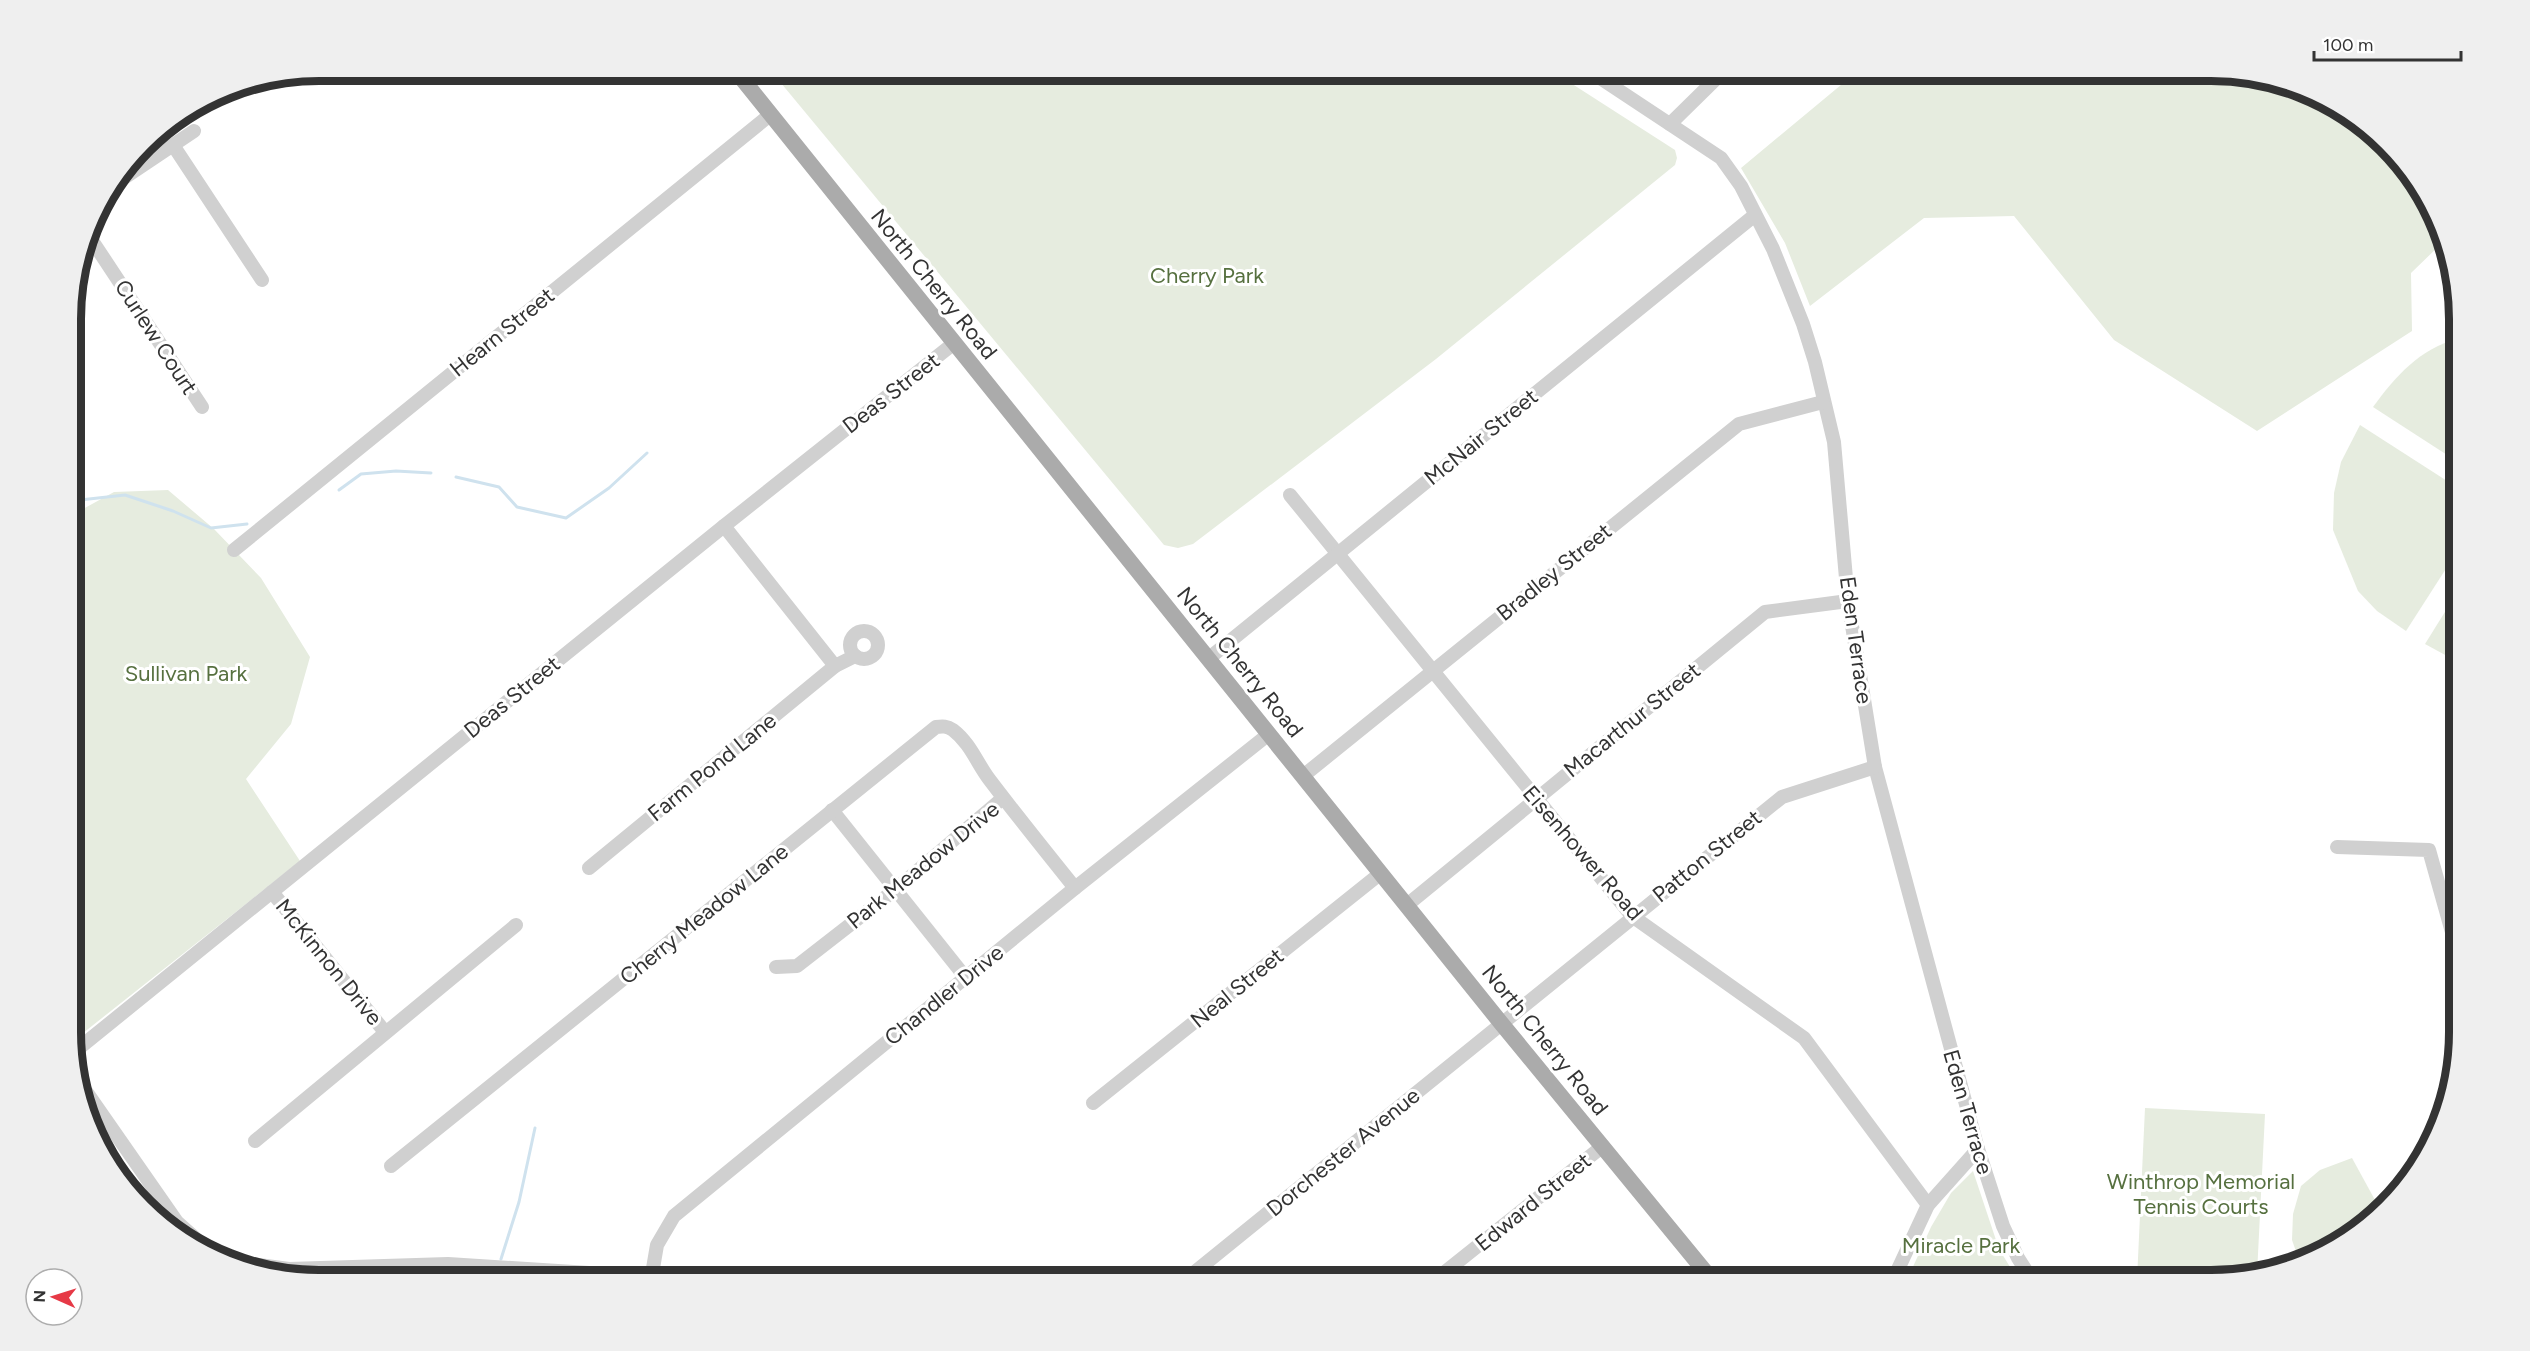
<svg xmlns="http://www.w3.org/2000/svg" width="2530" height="1351" font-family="Figtree,sans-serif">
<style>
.green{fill:#e6ecdf}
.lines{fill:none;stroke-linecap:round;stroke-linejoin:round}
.stream{stroke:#cfe2ee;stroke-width:3}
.minor{stroke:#d0d0d0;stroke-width:14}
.major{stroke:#ababab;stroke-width:16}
.labels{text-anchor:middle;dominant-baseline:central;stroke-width:6;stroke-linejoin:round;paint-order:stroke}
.park-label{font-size:22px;fill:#56703f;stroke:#fff}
.street-label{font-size:22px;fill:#333;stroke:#fff}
.rim{fill:none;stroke:#333;stroke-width:8}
</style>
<rect width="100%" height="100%" fill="#fff"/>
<!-- green -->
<g class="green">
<polygon points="1859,70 2211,70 2321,96 2375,132 2417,181 2441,244 2411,273 2412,331 2257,431 2114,340 2014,216 1924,218 1810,306 1785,243 1741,168"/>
<polygon points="771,71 1552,71 1675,150 1677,158 1675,165 1436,359 1193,544 1178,548 1164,545"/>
<path d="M2458,339V462L2373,407C2395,377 2420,348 2458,339Z"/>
<polygon points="2360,425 2458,488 2458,550 2406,631 2377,611 2358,591 2333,530 2334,493 2341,462"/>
<polygon points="168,490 214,529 261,578 310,657 291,724 246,779 300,861 73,1041 72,515 114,492"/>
<polygon points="2458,591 2458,662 2425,644"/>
<polygon points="2145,1108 2265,1114 2257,1274 2227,1280 2137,1280"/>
<polygon points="2352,1158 2381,1211 2349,1239 2300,1263 2292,1240 2293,1214 2301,1186 2320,1170"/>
<polygon points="1973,1171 1999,1249 2018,1280 1907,1280 1931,1227 1951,1193"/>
</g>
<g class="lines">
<!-- stream -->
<g class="stream">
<polyline points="456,477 499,487 517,507 566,518 609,488 647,453"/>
<polyline points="339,490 361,474 396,471 431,473"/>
<polyline points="71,501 125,495 173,511 211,528 247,524"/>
<polyline points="501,1259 519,1202 535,1128"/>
</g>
<!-- minor -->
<g class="minor">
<polyline points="1588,70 1721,158 1741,186 1773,249 1803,324 1815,362 1834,442 1848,601 1875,767 1978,1149 2003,1226 2018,1258 2032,1280"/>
<polyline points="1670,124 1725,70"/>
<polyline points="173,145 262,280"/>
<polyline points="115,184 194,131"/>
<polyline points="89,236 202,407"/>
<polyline points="1290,495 1632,916 1804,1038 1928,1205"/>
<polyline points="724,526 835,666"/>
<polyline points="234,550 770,115"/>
<circle cx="864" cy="645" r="14"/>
<polyline points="1208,659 1755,215"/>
<polyline points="1303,776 1739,424 1823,402"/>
<polyline points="832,810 966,978"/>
<polyline points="2337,847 2429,850 2459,957"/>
<polyline points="589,868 835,666 855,656"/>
<polyline points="272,892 385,1032"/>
<polyline points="1407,905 1765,612 1848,601"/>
<polyline points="776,967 797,966 896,889 1003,798"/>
<polyline points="73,1053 724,526 953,344"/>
<polyline points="76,1077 177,1222 205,1247 229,1260"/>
<polyline points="1093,1103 1381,873"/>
<polyline points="255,1141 516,925"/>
<path d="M391,1166L936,727C943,726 947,726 953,730C970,743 977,763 989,779C1017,816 1046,852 1075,888"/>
<polyline points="244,1263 289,1269 448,1264 698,1280"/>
<polyline points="651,1280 657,1245 674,1216 1075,888 1269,734"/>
<polyline points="1185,1280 1782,797 1875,767"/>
<polyline points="1435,1280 1603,1146"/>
<polyline points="1690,1280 1703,1269"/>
<polyline points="1893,1280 1928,1205 1978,1149"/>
</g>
<!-- major -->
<polyline class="major" points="735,70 1501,1023 1712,1280"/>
</g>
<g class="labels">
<!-- park labels -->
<g class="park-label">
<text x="1207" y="275">Cherry Park</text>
<text x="186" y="673">Sullivan Park</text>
<text x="2201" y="1181">Winthrop Memorial<tspan x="2201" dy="25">Tennis Courts</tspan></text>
<text x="1961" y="1245">Miracle Park</text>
</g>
<!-- street labels -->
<g class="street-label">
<text transform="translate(934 284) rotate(51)">North Cherry Road</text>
<text transform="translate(502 332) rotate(-39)">Hearn Street</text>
<text transform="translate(156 337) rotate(57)">Curlew Court</text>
<text transform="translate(891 393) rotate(-38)">Deas Street</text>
<text transform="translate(1481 437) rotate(-39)">McNair Street</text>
<text transform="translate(1554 572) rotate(-39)">Bradley Street</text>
<text transform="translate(1856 640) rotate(82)">Eden Terrace</text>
<text transform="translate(1240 662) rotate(51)">North Cherry Road</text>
<text transform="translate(512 697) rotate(-39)">Deas Street</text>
<text transform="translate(1632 720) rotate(-39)">Macarthur Street</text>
<text transform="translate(712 767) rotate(-39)">Farm Pond Lane</text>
<text transform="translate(1583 853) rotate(49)">Eisenhower Road</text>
<text transform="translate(1707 856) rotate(-39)">Patton Street</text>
<text transform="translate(923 865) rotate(-39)">Park Meadow Drive</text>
<text transform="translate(704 914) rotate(-39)">Cherry Meadow Lane</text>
<text transform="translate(329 962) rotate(51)">McKinnon Drive</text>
<text transform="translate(1237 988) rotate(-39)">Neal Street</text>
<text transform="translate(944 995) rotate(-39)">Chandler Drive</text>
<text transform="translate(1545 1040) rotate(51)">North Cherry Road</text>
<text transform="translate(1968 1112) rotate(74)">Eden Terrace</text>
<text transform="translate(1343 1152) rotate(-39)">Dorchester Avenue</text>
<text transform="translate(1533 1202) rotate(-39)">Edward Street</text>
</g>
</g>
<!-- crop -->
<path d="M0 0H2530V1351H0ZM319 81H2211A238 238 0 0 1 2449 319V1032A238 238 0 0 1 2211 1270H319A238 238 0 0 1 81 1032V319A238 238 0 0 1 319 81Z" fill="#efefef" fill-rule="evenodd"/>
<path class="rim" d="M319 81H2211A238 238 0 0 1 2449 319V1032A238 238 0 0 1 2211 1270H319A238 238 0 0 1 81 1032V319A238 238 0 0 1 319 81Z"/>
<!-- north arrow -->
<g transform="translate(54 1297) rotate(273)"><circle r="28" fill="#ffffff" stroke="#adadad" stroke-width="1.5"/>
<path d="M0-4.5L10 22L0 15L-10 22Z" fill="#e63946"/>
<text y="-9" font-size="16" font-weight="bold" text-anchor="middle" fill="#333333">N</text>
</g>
<!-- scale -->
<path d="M2314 51v9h147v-9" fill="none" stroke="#333333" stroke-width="3"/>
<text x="2323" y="51" font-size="18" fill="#333333" stroke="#ffffff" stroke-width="4.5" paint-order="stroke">100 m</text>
</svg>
